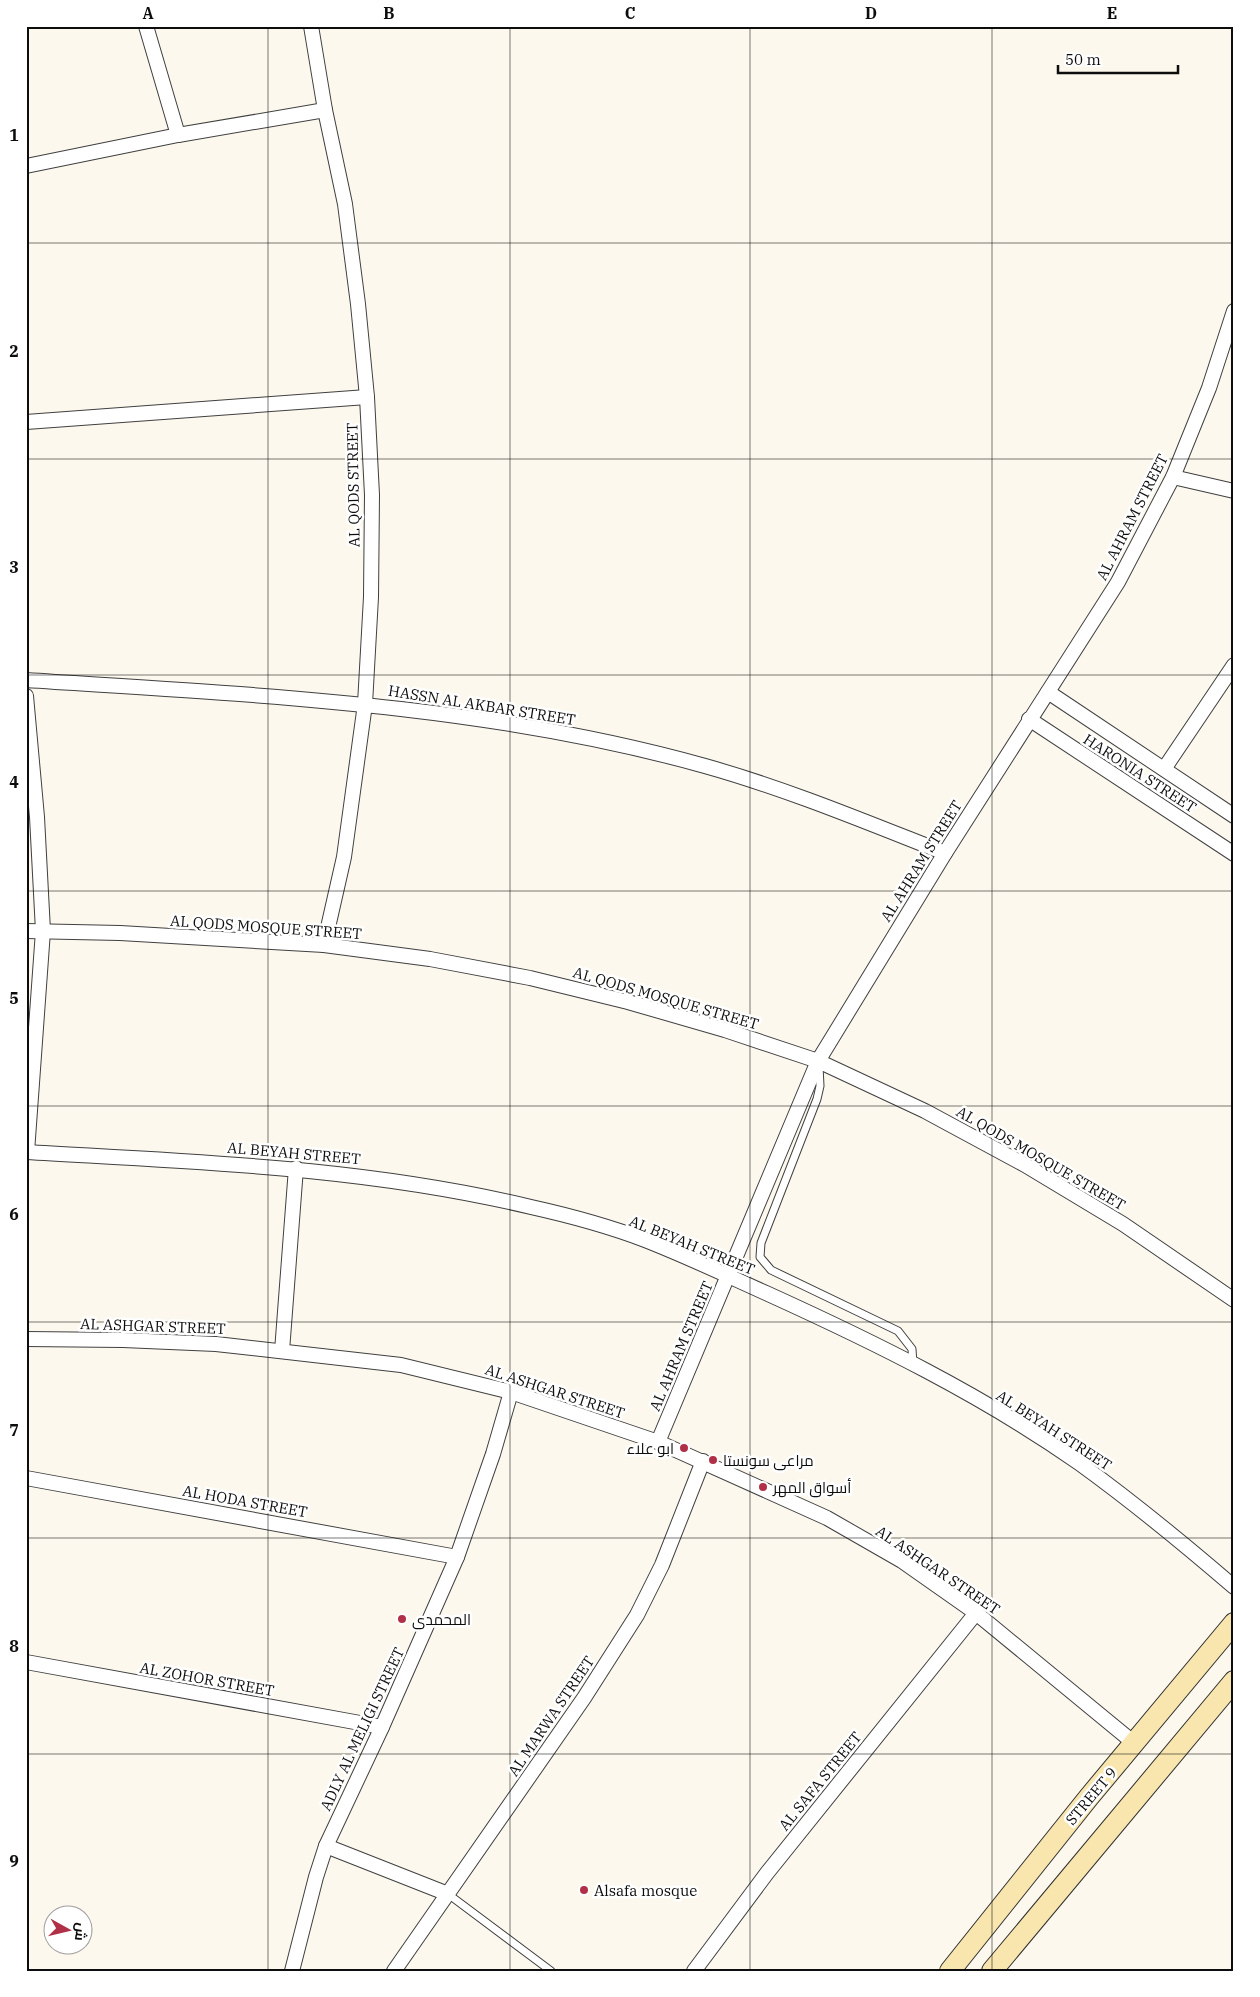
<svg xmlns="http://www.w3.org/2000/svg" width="1260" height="1997" font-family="'IBM Plex Serif',Cairo,serif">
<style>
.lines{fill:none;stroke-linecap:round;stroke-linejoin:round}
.service-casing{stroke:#404040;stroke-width:9}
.minor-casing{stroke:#404040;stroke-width:16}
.secondary-casing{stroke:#2f2f2f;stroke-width:22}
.service{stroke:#fff;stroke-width:7}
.minor{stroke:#fff;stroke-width:14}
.secondary{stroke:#f8e6ae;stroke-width:20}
.grid{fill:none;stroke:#0d0d0d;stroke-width:1;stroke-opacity:0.55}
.poi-dot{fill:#b03147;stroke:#fff;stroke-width:2}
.labels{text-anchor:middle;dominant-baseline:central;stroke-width:5;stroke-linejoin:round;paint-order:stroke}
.street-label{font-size:15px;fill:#0d0d0d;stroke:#fff}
.poi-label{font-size:15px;fill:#0d0d0d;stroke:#fff;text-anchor:start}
.neatline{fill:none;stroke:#0d0d0d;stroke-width:2}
.grid-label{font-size:16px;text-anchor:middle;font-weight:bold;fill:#0d0d0d}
</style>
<rect width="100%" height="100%" fill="#fdf8ee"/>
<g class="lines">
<!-- service casing -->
<g class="service-casing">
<g id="service">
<polyline points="819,1066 820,1086 817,1099 761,1243 760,1257 771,1270 898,1331 912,1349 913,1364"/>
<polyline points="448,1894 551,1971"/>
</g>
</g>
<!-- minor casing -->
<g class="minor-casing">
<g id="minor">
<polyline points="146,26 178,135"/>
<polyline points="311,26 325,110 345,204 358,304 367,397 372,495 371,597 365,704 344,857 324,945"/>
<polyline points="26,166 178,135 325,110"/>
<polyline points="26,422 367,397"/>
<polyline points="1173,477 1234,491"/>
<path d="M26,680C254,695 484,704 705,766C787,789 866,822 945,853"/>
<polyline points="1048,692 1234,816"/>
<polyline points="26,696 37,817 43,931 27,1152"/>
<polyline points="1029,719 1234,854"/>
<polyline points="1164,769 1234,665"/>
<polyline points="26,931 120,933 324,945 430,959 530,978 628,1002 725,1030 818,1061 925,1111 1025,1165 1123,1224 1234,1300"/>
<path d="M26,1152C196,1162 365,1167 531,1207C567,1215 611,1227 645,1240C686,1256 726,1275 766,1293C874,1342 982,1395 1079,1463C1133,1502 1184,1544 1234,1587"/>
<polyline points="26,1339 123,1340 216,1344 401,1365 511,1392 658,1442 827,1518 902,1561 976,1613 1134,1743"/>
<polyline points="282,1351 296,1168"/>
<polyline points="658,1442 818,1061 945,853 1118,582 1173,477 1209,388 1234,311"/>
<polyline points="26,1478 457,1557"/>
<polyline points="26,1662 382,1727"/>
<polyline points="326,1846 448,1894"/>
<polyline points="292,1971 316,1877 326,1846 382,1727 457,1557 493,1454 511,1392"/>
<polyline points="394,1971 584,1698 637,1615 662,1565 703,1461"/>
<polyline points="694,1971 767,1873 976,1613"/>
</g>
</g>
<!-- secondary casing -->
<g class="secondary-casing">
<g id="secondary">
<polyline points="950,1971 1089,1797 1234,1623"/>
<polyline points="992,1971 1234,1681"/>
</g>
</g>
<!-- service -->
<use href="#service" class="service"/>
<!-- minor -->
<use href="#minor" class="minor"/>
<!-- secondary -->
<use href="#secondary" class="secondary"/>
</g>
<!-- grid -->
<path class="grid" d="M268,26V1971M510,26V1971M750,26V1971M992,26V1971M26,243H1234M26,459H1234M26,675H1234M26,891H1234M26,1106H1234M26,1322H1234M26,1538H1234M26,1754H1234"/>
<!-- markers -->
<g class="poi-dot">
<circle cx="684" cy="1448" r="5"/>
<circle cx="713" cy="1460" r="5"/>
<circle cx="763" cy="1487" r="5"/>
<circle cx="402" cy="1619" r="5"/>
<circle cx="584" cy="1890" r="5"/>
</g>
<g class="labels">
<!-- street labels -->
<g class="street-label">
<text transform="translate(353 485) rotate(-91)">AL QODS STREET</text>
<text transform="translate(1132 517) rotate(-63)">AL AHRAM STREET</text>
<text transform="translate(482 705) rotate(9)">HASSN AL AKBAR STREET</text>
<text transform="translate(1140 773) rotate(33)">HARONIA STREET</text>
<text transform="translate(921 861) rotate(-58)">AL AHRAM STREET</text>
<text transform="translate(266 927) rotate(4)">AL QODS MOSQUE STREET</text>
<text transform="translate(666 998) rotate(16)">AL QODS MOSQUE STREET</text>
<text transform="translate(294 1153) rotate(5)">AL BEYAH STREET</text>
<text transform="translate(1041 1158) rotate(30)">AL QODS MOSQUE STREET</text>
<text transform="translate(692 1245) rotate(22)">AL BEYAH STREET</text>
<text transform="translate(153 1326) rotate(2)">AL ASHGAR STREET</text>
<text transform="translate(681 1346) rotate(-67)">AL AHRAM STREET</text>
<text transform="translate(555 1391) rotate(18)">AL ASHGAR STREET</text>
<text transform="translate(1054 1430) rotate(33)">AL BEYAH STREET</text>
<text transform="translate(245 1501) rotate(10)">AL HODA STREET</text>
<text transform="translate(938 1570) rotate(34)">AL ASHGAR STREET</text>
<text transform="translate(207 1679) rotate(10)">AL ZOHOR STREET</text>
<text transform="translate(551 1716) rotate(-56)">AL MARWA STREET</text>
<text transform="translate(362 1729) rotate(-65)">ADLY AL MELIGI STREET</text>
<text transform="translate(820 1781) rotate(-51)">AL SAFA STREET</text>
<text transform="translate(1091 1796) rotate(-50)">STREET 9</text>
</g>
<!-- poi labels -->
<g class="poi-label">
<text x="674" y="1448" text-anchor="end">ابو علاء</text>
<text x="723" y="1460">مراعى سونستا</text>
<text x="773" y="1487">أسواق المهر</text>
<text x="412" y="1619">المحمدى</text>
<text x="594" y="1890">Alsafa mosque</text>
</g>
</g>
<!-- border -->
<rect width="1260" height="1997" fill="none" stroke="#ffffff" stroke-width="55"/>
<!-- north arrow -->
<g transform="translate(68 1930) rotate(98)"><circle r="24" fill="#ffffff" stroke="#9e9e9e"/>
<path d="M0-4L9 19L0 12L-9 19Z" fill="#b03147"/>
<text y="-8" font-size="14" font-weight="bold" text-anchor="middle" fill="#0d0d0d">ش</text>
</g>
<!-- scale -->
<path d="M1058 65v8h120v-8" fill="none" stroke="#0d0d0d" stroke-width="2.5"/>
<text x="1065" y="65" font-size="15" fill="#0d0d0d" stroke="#ffffff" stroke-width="4" paint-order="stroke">50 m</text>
<rect x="28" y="28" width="1204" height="1942" class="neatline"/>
<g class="grid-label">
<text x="148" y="19">A</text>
<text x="389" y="19">B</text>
<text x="630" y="19">C</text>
<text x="871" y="19">D</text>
<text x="1112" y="19">E</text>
<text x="14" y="141">1</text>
<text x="14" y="357">2</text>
<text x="14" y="573">3</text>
<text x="14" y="788">4</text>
<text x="14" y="1004">5</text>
<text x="14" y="1220">6</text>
<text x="14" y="1436">7</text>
<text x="14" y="1652">8</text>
<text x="14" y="1867">9</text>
</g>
</svg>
